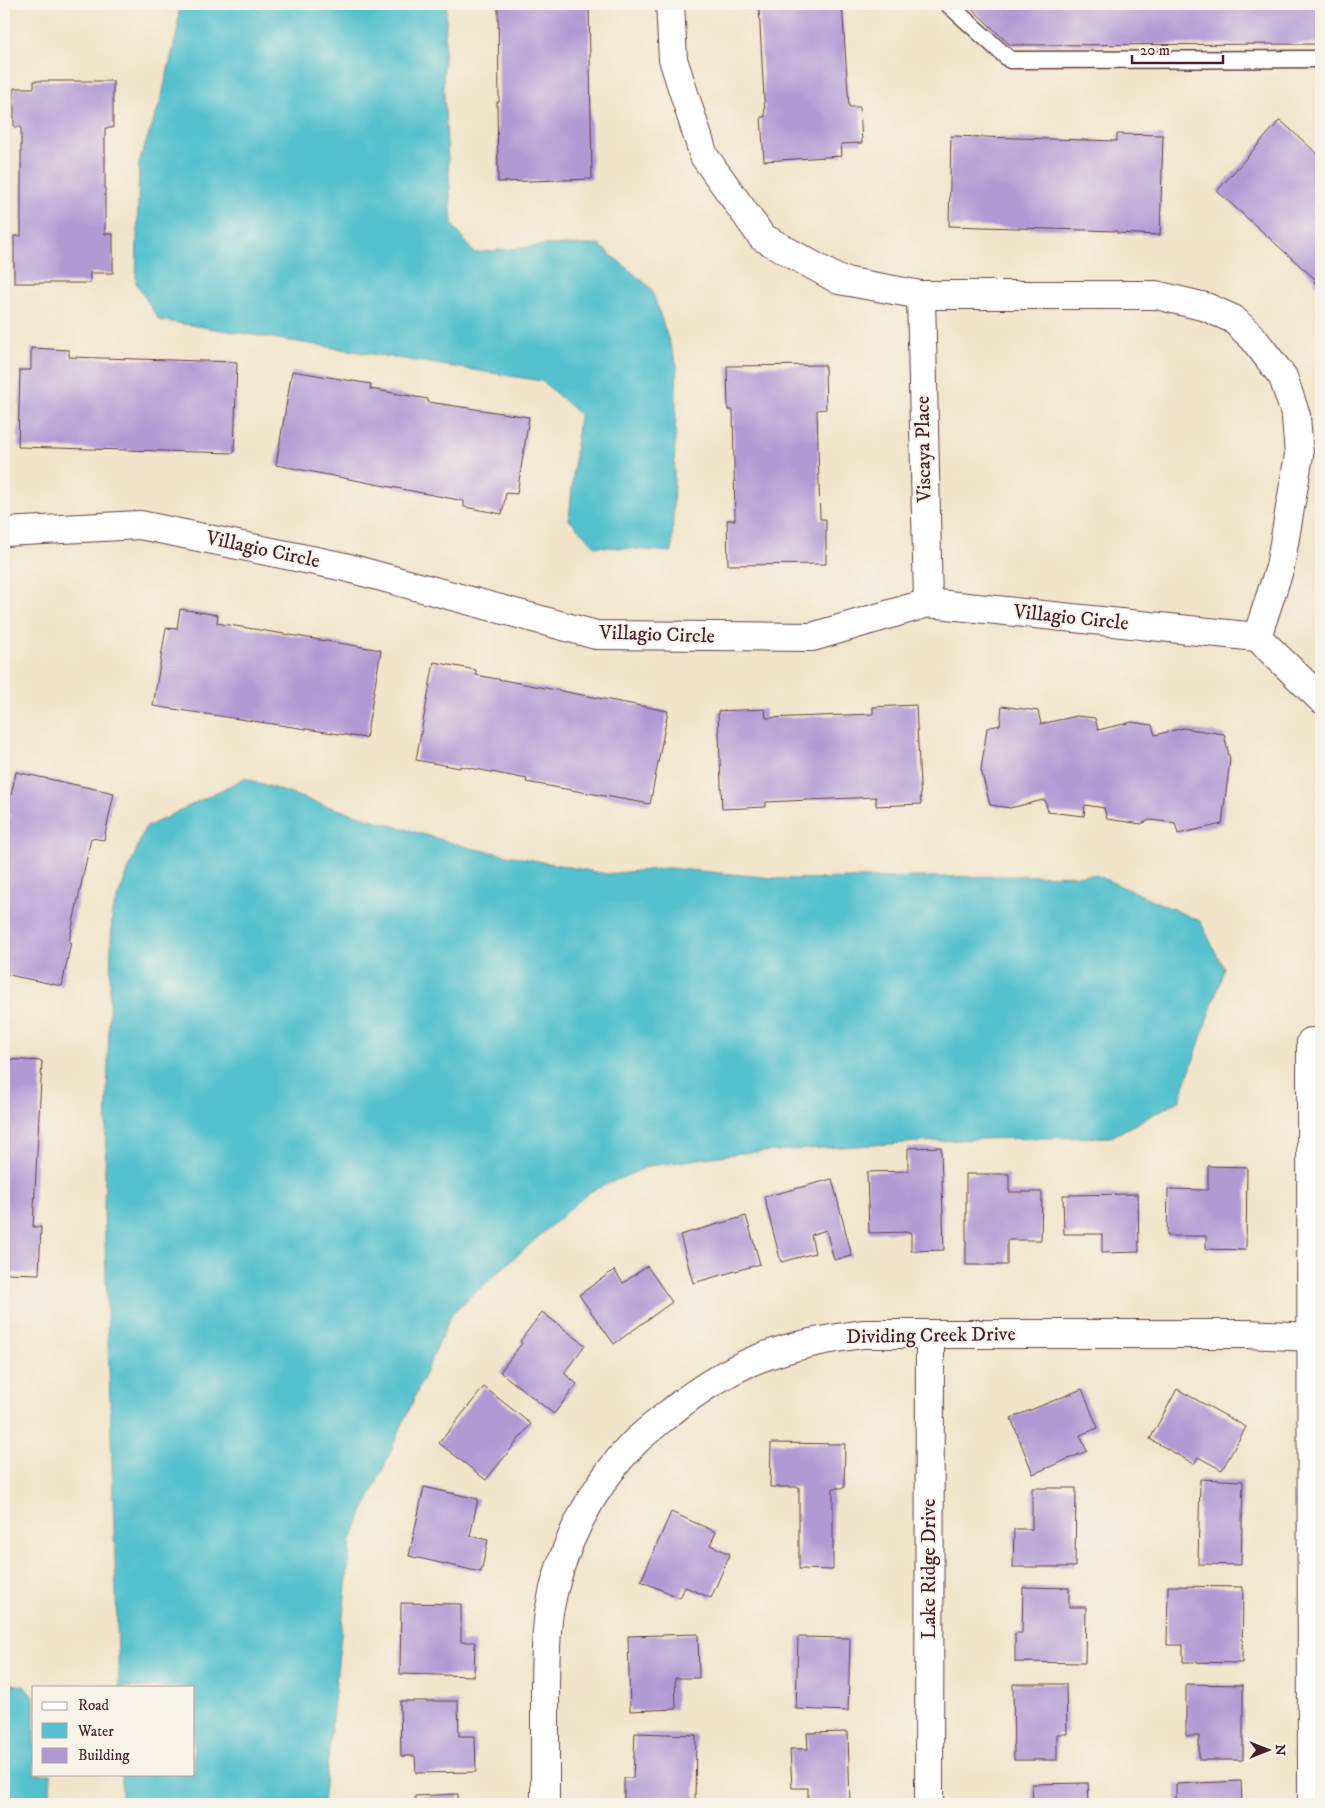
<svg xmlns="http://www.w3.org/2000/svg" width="1325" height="1808" font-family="'IM FELL DW Pica',serif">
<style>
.water{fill:#55c1ce;stroke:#50707c}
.building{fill:#b199d4}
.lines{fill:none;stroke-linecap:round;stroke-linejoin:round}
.service-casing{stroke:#633d43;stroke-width:19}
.minor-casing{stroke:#633d43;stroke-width:30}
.service{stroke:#fff;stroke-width:16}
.minor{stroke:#fff;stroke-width:28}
.labels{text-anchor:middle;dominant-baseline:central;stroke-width:4;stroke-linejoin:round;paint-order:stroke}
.street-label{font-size:20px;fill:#4a1f2b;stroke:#f7f3e8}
</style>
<rect width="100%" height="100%" fill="#f7f3e8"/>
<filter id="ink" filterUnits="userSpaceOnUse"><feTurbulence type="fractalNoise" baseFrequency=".02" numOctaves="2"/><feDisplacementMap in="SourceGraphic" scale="10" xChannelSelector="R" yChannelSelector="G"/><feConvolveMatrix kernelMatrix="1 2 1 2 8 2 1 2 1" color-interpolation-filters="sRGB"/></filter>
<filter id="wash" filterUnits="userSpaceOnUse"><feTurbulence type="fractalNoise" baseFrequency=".0096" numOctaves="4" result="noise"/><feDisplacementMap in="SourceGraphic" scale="20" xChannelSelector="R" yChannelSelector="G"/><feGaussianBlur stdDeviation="1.12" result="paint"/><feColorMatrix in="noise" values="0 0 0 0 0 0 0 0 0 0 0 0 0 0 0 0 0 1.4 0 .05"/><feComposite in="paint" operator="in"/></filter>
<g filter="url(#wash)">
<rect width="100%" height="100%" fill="#f1e4ca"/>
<!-- water -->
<g class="water">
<polygon points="180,4 447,4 443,78 452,224 474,253 547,245 599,245 651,288 677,365 672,552 595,546 569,520 579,414 542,381 159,320 136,283 139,162 160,103 177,33"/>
<polygon points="245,778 326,806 470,848 606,874 668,868 784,879 1096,875 1200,921 1224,969 1180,1100 1111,1137 972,1139 741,1153 649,1166 589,1192 452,1313 351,1540 323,1804 122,1804 122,1774 194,1774 194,1687 119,1687 104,1210 112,912 145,828"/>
<polygon points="4,1683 24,1686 34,1696 34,1774 51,1774 50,1804 4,1804"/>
</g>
<g id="blocks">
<!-- building -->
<g class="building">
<polygon points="498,4 589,4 592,179 498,182 497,102 499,102"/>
<polygon points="747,4 842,4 849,107 860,107 862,143 841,144 842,156 764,161 761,117 765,117 759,8 748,9"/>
<polygon points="967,4 1321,4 1321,44 1010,45"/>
<polygon points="34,81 113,81 113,128 105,128 105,234 113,234 113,273 90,273 90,283 14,283 14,236 21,236 21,127 14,127 14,88 34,88"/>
<polygon points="1280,120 1321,157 1321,288 1314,282 1316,280 1217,191"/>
<polygon points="1117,134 1163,135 1160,235 1117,233 1117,231 949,226 951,136 1117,141"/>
<polygon points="31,348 69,350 69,357 237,362 234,453 18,447 20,370 31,370"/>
<polygon points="825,365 826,409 817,410 820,519 826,519 826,564 728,565 727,520 735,520 733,410 728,410 727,366"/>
<polygon points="292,371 371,384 370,389 428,399 428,402 529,417 517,494 506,493 502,514 464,507 464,501 276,465"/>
<polygon points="180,609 218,615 217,623 381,650 366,738 153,706 166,628 177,629"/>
<polygon points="434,662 476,670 476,675 668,711 650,804 526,782 527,779 460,766 460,768 416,760"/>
<polygon points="916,705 921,804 876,806 876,797 766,802 766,807 722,809 718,711 765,709 766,718 873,714 873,707"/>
<polygon points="1002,706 1038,711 1041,724 1077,716 1095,718 1098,730 1132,722 1152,725 1155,735 1183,728 1224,734 1230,760 1222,824 1178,834 1175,823 1150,820 1141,824 1107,819 1104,808 1085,805 1084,816 1048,812 1045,800 1043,800 1010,808 990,805 981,770 987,728 1000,725"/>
<polygon points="16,772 114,793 104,840 91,838 69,942 71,942 62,986 4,974 4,842 10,814 7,813"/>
<polygon points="4,1059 42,1061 33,1227 41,1227 39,1274 4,1273"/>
<polygon points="941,1147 944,1250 911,1251 911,1232 869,1233 867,1172 908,1171 908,1148"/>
<polygon points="1208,1166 1247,1167 1246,1250 1206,1249 1206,1236 1167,1236 1168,1189 1208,1190"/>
<polygon points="966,1174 1009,1174 1009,1192 1042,1192 1041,1240 1007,1240 1007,1265 966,1265"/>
<polygon points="832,1179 852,1256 834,1260 826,1230 811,1235 815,1253 781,1262 764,1197"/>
<polygon points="1138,1194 1139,1252 1102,1253 1102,1234 1064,1234 1063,1195"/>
<polygon points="746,1216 760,1264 693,1283 680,1235"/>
<polygon points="647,1266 672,1302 614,1344 579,1295 614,1270 623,1283"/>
<polygon points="542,1312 585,1345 564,1373 577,1384 554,1414 500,1372 522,1343 520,1341"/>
<polygon points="484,1387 531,1424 486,1480 439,1443"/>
<polygon points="1082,1389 1098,1428 1080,1435 1087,1451 1033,1474 1011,1418"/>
<polygon points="1177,1389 1246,1427 1222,1470 1198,1457 1194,1464 1150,1439"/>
<polygon points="771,1443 845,1444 844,1488 833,1488 833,1570 799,1569 799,1487 770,1487"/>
<polygon points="1200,1479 1243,1481 1241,1565 1198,1564"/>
<polygon points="424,1487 478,1499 470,1536 488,1540 481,1572 409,1556"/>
<polygon points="1032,1488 1076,1488 1075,1567 1013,1567 1014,1529 1032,1529"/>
<polygon points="671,1512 716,1532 710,1545 730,1554 711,1598 685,1587 680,1598 641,1581"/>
<polygon points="1168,1586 1243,1587 1242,1663 1183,1662 1183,1645 1167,1645"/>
<polygon points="1023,1587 1069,1588 1069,1607 1086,1607 1085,1663 1015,1662 1015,1633 1022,1633"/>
<polygon points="401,1603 461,1604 461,1642 475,1642 474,1676 400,1674"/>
<polygon points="698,1634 699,1678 675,1678 676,1709 630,1711 628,1636"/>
<polygon points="798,1637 850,1638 848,1711 796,1709"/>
<polygon points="1013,1684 1066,1684 1067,1734 1057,1734 1057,1760 1014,1760"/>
<polygon points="1186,1684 1243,1685 1243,1760 1199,1760 1199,1736 1186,1736"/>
<polygon points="400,1701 458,1701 459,1736 475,1736 476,1772 416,1773 415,1756 401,1756"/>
<polygon points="848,1732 850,1804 808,1804 808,1788 792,1788 790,1749 808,1749 807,1733"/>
<polygon points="635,1733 696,1735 695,1804 624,1804 624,1778 633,1778"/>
<polygon points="1241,1781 1242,1804 1176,1804 1176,1784"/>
<polygon points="1088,1783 1089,1804 1033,1804 1032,1784"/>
<polygon points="458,1794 458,1804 415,1804 415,1796"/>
</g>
</g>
</g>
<g filter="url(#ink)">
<use href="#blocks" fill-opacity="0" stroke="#633d43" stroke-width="1"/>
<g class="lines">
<!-- service casing -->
<g class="service-casing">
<polyline id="service" points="948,4 1010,60 1321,59"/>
</g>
<!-- minor casing -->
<g class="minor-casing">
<g id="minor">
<polyline points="670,4 673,59 704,156 762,237 839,280 921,295 1156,295 1206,307 1233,319 1253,338 1283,377 1296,416 1299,455 1280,567 1257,637"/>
<polyline points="921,295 928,603"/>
<polyline points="4,532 140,525 345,567 596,635 812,637 928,603 1257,637 1321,699"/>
<polyline points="1311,1042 1312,1804"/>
<path d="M545,1804C545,1769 545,1734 545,1698C545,1669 545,1640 549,1612C560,1549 591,1487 635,1442C650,1428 666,1416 682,1403C706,1385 731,1369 760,1358C793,1345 828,1339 863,1334H1247L1312,1337"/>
<polyline points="929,1804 930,1334"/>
</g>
</g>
<!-- service -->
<use href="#service" class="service"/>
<!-- minor -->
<use href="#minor" class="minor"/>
</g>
</g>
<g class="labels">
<!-- street labels -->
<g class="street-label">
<text transform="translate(924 449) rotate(-91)">Viscaya Place</text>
<text transform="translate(263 550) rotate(12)">Villagio Circle</text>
<text transform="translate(1071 618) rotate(6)">Villagio Circle</text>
<text transform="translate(657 635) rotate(2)">Villagio Circle</text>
<text transform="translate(931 1336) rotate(-1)">Dividing Creek Drive</text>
<text transform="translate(929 1569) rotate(-90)">Lake Ridge Drive</text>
</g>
</g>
<!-- margin -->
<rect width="1325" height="1808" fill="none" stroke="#f7f3e8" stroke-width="20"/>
<!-- legend -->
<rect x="32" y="1686" width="162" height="90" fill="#f7f3e8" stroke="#b29e9c"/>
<rect x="42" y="1702" width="25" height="8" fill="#ffffff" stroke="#b29e9c"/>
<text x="78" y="1710" font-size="15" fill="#4a1f2b">Road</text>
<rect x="42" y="1723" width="25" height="15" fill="#55c1ce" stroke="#b29e9c"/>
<text x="78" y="1736" font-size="15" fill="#4a1f2b">Water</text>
<rect x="42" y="1748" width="25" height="15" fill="#b199d4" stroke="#b29e9c"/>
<text x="78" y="1760" font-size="15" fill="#4a1f2b">Building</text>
<!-- north arrow -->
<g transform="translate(1268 1750) rotate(90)" stroke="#f7f3e8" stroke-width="4" paint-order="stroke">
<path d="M0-4L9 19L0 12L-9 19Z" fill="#4a1f2b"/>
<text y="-8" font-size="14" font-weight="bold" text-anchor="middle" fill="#4a1f2b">N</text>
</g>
<!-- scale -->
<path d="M1132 55v8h91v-8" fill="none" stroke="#4a1f2b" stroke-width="2.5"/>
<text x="1140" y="55" font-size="15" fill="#4a1f2b" stroke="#f7f3e8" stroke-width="4" paint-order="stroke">20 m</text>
</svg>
